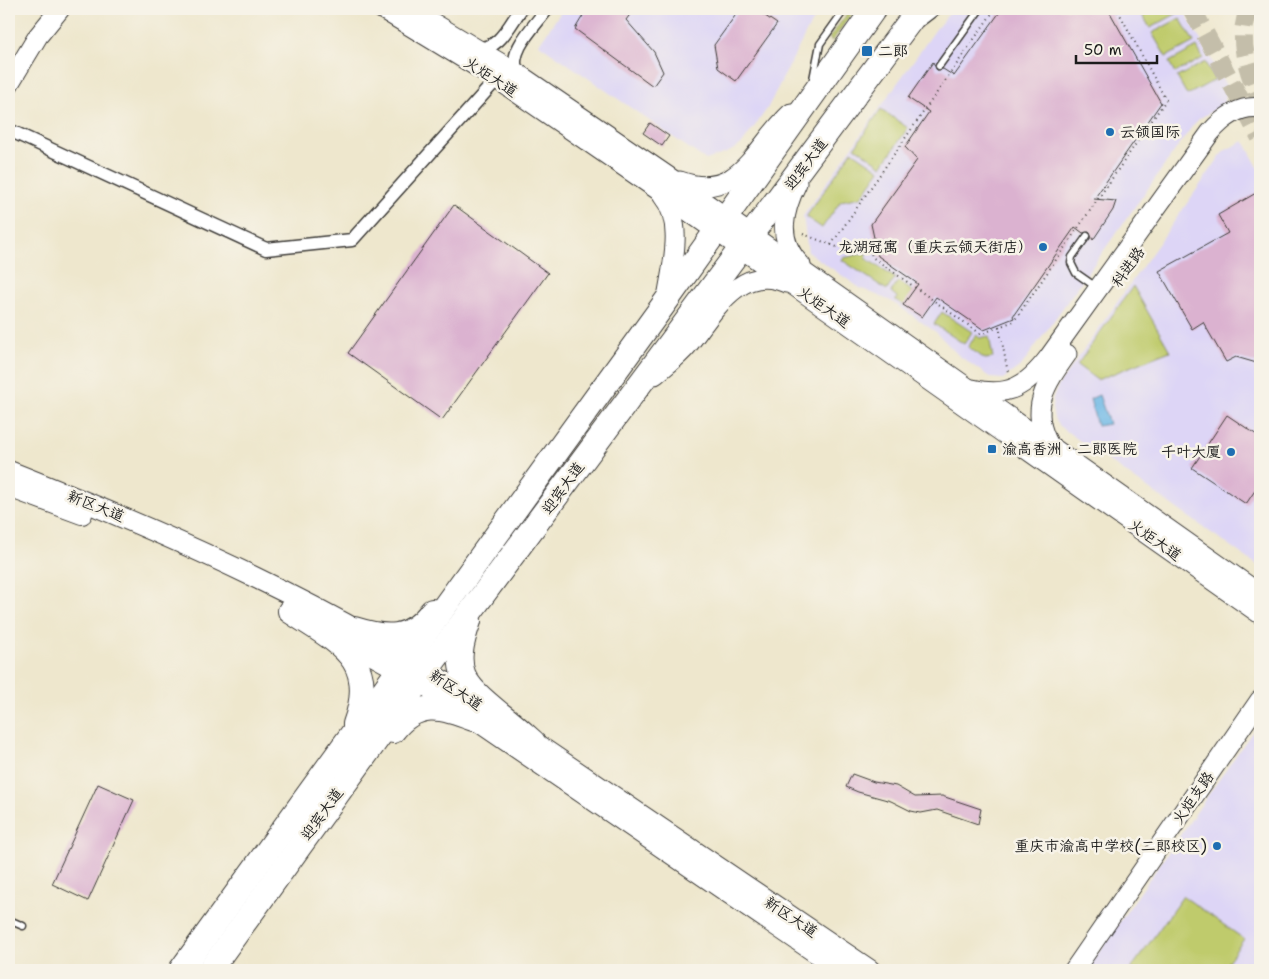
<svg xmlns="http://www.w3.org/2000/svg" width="1269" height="979" font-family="'Shantell Sans','LXGW WenKai TC',sans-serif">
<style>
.built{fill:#ddd5f6}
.green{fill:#bfcb6c;stroke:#6e7444}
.water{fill:#6db8e6;stroke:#446a81}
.building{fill:#dbb2d0}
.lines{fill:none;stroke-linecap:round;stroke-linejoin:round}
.secondary-tunnel{stroke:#c4beaa;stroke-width:19;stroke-dasharray:19 9;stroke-linecap:butt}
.lane-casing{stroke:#3c3a37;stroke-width:9}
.street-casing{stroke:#3c3a37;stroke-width:15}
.secondary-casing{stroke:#3c3a37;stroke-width:21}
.primary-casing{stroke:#3c3a37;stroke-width:22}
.highway-casing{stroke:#3c3a37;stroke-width:26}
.path{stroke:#3c3a37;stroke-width:2;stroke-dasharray:1 4;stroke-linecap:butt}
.lane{stroke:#fff;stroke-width:6}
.street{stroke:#fff;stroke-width:12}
.secondary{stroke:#fff;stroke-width:19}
.primary{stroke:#fff;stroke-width:20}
.highway{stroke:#fff;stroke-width:24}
.poi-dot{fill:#1f6fb2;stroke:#f7f3e8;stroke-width:2}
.labels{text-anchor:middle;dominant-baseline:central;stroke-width:5;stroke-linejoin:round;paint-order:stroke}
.poi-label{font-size:15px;fill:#1c1c1c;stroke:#f7f3e8;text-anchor:start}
.street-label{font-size:15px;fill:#1c1c1c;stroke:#f7f3e8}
</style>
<rect width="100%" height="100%" fill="#f7f3e8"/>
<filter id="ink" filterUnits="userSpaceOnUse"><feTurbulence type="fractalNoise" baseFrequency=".02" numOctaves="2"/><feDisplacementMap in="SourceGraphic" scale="10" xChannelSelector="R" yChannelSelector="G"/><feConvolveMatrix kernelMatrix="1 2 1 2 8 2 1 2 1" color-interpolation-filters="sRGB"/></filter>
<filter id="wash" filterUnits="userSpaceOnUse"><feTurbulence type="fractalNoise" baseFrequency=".0096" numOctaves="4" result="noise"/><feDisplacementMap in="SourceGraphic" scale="20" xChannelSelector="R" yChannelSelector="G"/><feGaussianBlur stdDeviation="1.12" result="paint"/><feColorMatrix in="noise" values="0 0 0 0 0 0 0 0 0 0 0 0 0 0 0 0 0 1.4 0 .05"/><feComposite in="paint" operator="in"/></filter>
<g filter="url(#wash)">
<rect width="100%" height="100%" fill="#eee7cd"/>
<!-- built -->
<g class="built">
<polygon points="563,9 822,9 809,27 767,109 742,144 729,152 706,160 539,44"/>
<polygon points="953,9 1183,9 1228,89 1223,105 1200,118 1194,124 1022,365 1003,379 991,378 958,355 936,332 891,301 860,288 808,252 803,216 936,29"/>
<polygon points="1244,141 1260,171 1260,567 1059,426 1054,418 1052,408 1053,398 1058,386 1224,151"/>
<polygon points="1260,721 1260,970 1086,970"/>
</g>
<!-- green -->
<g class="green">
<polygon points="851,9 855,9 832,41 829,38"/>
<polygon points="1139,9 1175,9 1178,13 1150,28"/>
<polygon points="1180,18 1194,42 1166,57 1152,33"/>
<polygon points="1197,47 1203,58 1175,73 1169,62"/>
<polygon points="1205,62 1215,80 1187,95 1177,77"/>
<polygon points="881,109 908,128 882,166 855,147"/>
<polygon points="852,151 880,170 861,197 841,201 822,228 806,217"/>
<polygon points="866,253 867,259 895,278 887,290 842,260 843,258"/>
<polygon points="898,281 931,304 903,305 896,300 897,297 891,292"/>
<polygon points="1133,286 1170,351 1097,380 1077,365"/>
<polygon points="942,312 972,332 964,344 934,324"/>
<polygon points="976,335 980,338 989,336 993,358 985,359 968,347"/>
<polygon points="1183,896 1244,939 1222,970 1130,970"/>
</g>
<!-- water -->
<polygon class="water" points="1099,395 1109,424 1097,426 1090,399"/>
<g id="blocks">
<!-- building -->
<g class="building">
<polygon points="587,9 634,9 626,20 654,52 663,72 653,86 575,29"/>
<polygon points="740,9 755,9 777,24 736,81 718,68 714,45"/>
<polygon points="1002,9 1108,9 1161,103 1094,199 1116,201 1113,210 1093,240 1089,232 1083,233 1075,227 1013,316 1014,318 984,330 936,297 922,317 903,305 918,284 878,256 871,224 917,160 905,147 929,112 908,98 933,62 937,70 943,69 954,76"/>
<polygon points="650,123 669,136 662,146 643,133"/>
<polygon points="1256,193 1260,202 1260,364 1236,357 1226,362 1203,322 1192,329 1159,271 1228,233 1218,215"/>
<polygon points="454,205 548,273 442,420 348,353"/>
<polygon points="1227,415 1260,437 1260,483 1246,504 1192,468"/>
<polygon points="852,774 874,782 896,786 915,797 942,796 981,809 978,824 937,810 921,813 911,811 891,801 858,792 846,787"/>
<polygon points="98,784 134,800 88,901 52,884"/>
</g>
</g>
</g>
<g filter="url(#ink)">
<use href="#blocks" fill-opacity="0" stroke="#3c3a37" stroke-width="1"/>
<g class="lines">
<!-- secondary-tunnel -->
<g class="secondary-tunnel">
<polyline points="1192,9 1260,137"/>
<path d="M1249,9C1236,41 1248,69 1260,100"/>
</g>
<!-- lane casing -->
<g class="lane-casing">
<g id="lane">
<polyline points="922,22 939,9"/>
<polyline points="939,66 980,9"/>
<polyline points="813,79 820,44 845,9"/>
<polyline points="1087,236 1072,257 1071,263 1076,273 1096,287"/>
<polyline points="9,920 23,926"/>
</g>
</g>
<!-- street casing -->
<g class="street-casing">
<g id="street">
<path d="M475,47C498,53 510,24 521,9"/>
<path d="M517,73C507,51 535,26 547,9"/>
<polyline points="9,130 266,249 352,240 497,79"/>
</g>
</g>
<!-- secondary casing -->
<g class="secondary-casing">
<g id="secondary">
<polyline points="382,9 497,79 658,190 1260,614"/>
<polyline points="410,9 517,73 669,177 1260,594"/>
<polyline points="9,84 38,36 60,9"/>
<path d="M680,181C739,203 755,146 791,113"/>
<path d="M797,183C783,211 776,241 801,265"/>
<path d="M662,195C685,222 672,266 667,298"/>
<path d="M655,375C665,366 678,357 687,346C711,317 739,261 786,283"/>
<path d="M972,389C1008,398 1027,386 1049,357L1210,133C1223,118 1239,105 1260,108"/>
<path d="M1049,445C1029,409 1045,385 1067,354"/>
<polyline points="1074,970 1260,700"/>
</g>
</g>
<!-- primary casing -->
<g class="primary-casing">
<g id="primary">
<path d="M9,471C173,536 335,607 481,706"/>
<polyline points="9,487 82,514"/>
<polyline points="336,635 419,681 841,970"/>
<polyline points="520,733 870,970"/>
</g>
</g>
<!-- highway casing -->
<g class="highway-casing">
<g id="highway">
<path d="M290,611C338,643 379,658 355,724"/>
<path d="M469,621C451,671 462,683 500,714C512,723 522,732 533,742"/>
<path d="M354,629C386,639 410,641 432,611"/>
<path d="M393,731C417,700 441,706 473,719"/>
<polyline points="181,970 667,300 874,9"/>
<polyline points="210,970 427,670 919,9"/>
</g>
</g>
<!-- path -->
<g class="path">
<polyline points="803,234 837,247 869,243 872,257 981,334 1014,321 1166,100 1117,9"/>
<polyline points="869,243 874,238"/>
<polyline points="831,245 995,9"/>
<polyline points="999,326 1008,373"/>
</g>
<!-- lane -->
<use href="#lane" class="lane"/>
<!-- street -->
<use href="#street" class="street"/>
<!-- secondary -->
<use href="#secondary" class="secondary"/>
<!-- primary -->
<use href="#primary" class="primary"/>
<!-- highway -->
<use href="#highway" class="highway"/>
</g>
</g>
<!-- markers -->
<g class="poi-dot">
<rect x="861" y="45" width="12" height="12" rx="2.5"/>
<circle cx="1110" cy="132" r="5"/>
<circle cx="1043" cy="247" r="5"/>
<rect x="987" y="444" width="10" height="10" rx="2.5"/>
<circle cx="1231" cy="452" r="5"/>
<circle cx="1217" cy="846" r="5"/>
</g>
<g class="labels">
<!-- poi labels -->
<g class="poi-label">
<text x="878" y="51">二郎</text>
<text x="1120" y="132">云领国际</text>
<text x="1033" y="247" text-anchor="end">龙湖冠寓（重庆云领天街店）</text>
<text x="1002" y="449">渝高香洲‧二郎医院</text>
<text x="1221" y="452" text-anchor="end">千叶大厦</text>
<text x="1207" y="846" text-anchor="end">重庆市渝高中学校(二郎校区)</text>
</g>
<!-- street labels -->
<g class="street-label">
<text transform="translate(491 77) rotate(33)">火炬大道</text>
<text transform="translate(806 164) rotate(-53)">迎宾大道</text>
<text transform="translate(1128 267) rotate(-55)">科进路</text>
<text transform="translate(824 307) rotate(35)">火炬大道</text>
<text transform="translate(563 488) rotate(-54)">迎宾大道</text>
<text transform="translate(96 506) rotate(22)">新区大道</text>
<text transform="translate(1155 540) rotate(35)">火炬大道</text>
<text transform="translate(456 690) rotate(34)">新区大道</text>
<text transform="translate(1193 798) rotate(-55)">火炬支路</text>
<text transform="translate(322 814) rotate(-54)">迎宾大道</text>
<text transform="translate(791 917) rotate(34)">新区大道</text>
</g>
</g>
<!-- margin -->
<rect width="1269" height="979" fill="none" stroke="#f7f3e8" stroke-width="30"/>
<!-- scale -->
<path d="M1076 55v8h81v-8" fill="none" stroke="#1c1c1c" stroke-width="2.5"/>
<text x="1084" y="55" font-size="15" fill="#1c1c1c" stroke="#f7f3e8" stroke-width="4" paint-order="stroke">50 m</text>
</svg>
